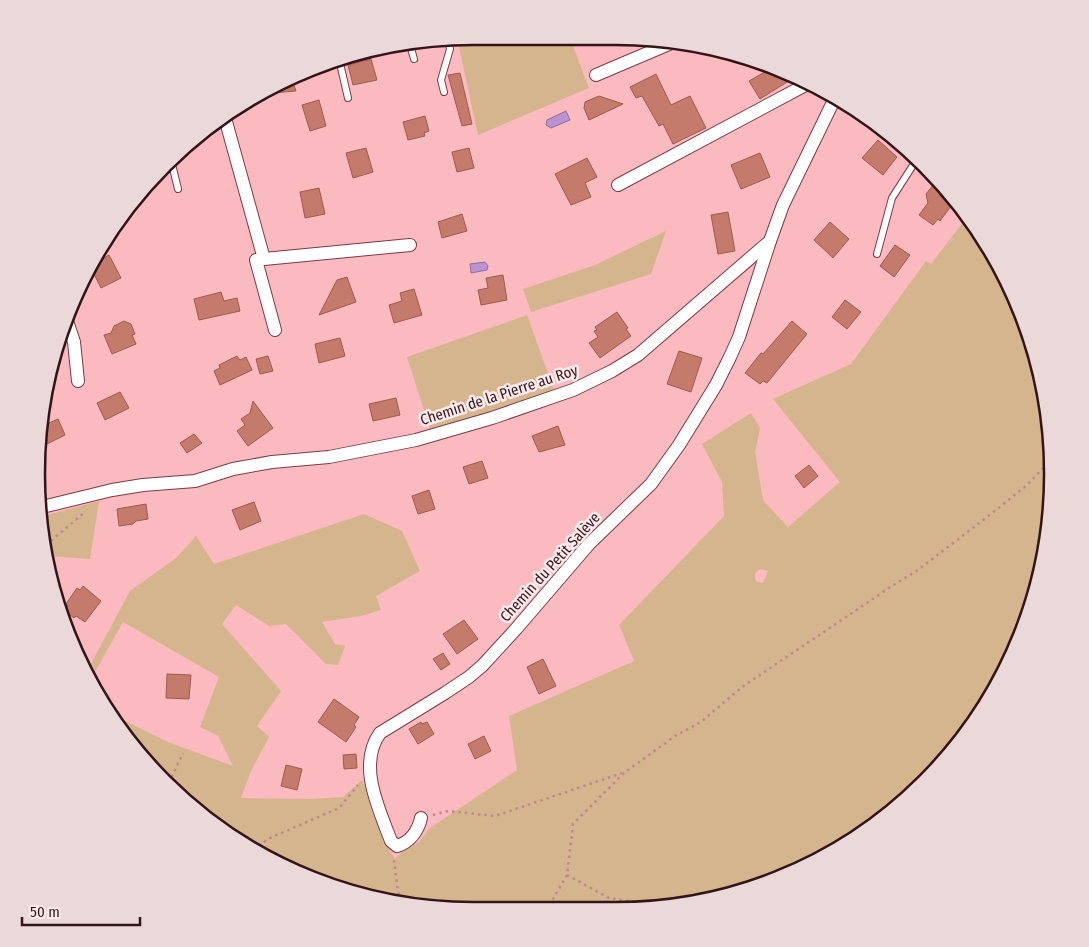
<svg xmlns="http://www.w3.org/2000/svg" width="1089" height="947" font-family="'Fira Sans Condensed',sans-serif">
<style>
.green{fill:#d5b58d;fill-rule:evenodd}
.water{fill:#bb93d3;stroke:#926d9b}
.building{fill:#c47b6c;stroke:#9f5a4b}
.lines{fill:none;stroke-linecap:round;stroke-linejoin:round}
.service-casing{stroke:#7e3a44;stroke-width:8}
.minor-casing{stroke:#7e3a44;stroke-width:14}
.path{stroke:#bf888e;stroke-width:2.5;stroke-dasharray:2.5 4;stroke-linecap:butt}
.service{stroke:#fff;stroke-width:6}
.minor{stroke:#fff;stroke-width:12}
.labels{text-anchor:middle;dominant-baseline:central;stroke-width:5;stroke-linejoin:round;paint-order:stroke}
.street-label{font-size:15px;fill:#331519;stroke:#fbeaeb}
.rim{fill:none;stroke:#331519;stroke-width:2.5}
</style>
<rect width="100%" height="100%" fill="#fbbac0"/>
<!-- green -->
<g class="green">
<polygon points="474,36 570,38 589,88 478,135 457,38"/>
<path d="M967,217L994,255L1030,333L1049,417L1052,502L1038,587L1008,667L962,740L904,802L834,852L756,888L644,910L473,911L388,902L306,878L230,837L145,762L111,714L168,742L233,766L218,736L200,727L219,677L123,622L90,681L86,673L130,591L176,558L196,536L214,564L364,514L402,531L420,571L376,596L381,610L361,616L322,622L335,644L345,646L338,665L326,664L286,624L269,626L236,605L222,624L281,691L257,726L269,737L251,771L241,798L312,799L343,797L362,780C368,791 367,795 370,806C376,824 385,843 395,859L404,850L419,842L430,828L517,770L509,716L634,661L619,625L724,516L722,482L702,444L751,413L760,428L755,452L763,500L788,527L840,482L773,399L851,364L926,261L931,264ZM760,569L768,571L763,583L757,582L755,579V573Z"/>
<polygon points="666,231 651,274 531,312 523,289 595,265"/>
<polygon points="527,315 554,390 503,408 430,429 407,357"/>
<polygon points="99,501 90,559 48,556 40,517"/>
</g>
<!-- water -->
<g class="water">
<polygon points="566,111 570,120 551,128 546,125 547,120"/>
<polygon points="485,262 488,266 487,270 471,273 470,264"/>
</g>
<!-- building -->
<g class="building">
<polygon points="371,59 377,80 353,85 348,65"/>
<polygon points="770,69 795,77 760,99 749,81"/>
<polygon points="460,73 472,124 462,126 448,75"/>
<polygon points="656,74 671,105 690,96 706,128 673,144 663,124 659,126 642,96 636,98 630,87"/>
<polygon points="291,77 296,91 261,94 280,81"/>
<polygon points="599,96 623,104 589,120 584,108 585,102"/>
<polygon points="319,100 326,126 310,131 302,105"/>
<polygon points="425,116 429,131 424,133 425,136 408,140 403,122"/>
<polygon points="878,140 897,157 883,175 862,158"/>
<polygon points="366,148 373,172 353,178 346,153"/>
<polygon points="469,148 474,168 457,172 452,152"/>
<polygon points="760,153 770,177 741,189 731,165"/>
<polygon points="587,158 597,177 585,183 591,197 571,205 555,174"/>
<polygon points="941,183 951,195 949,197 954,202 940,221 938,219 933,225 919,215 928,203 926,194 934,184"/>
<polygon points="319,188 325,214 305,218 300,192"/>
<polygon points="728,212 735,251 718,254 711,215"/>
<polygon points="462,214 467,231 442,238 438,222"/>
<polygon points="830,222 849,239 833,258 814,240"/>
<polygon points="895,245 910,255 894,277 880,266"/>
<polygon points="109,255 121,278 101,288 91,268 95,263"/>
<polygon points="503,275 507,300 481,305 478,290 488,288 486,278"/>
<polygon points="347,277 356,302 319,315 337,280"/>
<polygon points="414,289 422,315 394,323 389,305 402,301 400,293"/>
<polygon points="221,292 224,301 237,298 240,311 199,320 194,299"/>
<polygon points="845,300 861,312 847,329 832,317"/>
<polygon points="617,312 628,328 626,329 631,336 600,358 589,343 598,337 594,331 597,330 595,327"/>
<polygon points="124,321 131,324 135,334 132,335 136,344 112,354 104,335 111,333 114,326"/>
<polygon points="792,321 807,334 767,383 763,381 760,384 745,373 761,353 763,354"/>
<polygon points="340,338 345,356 319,363 315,344"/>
<polygon points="679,351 702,358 691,392 667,384"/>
<polygon points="237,356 240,360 246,357 252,370 220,385 214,371 220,368 219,365"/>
<polygon points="268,356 273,371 260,374 256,359"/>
<polygon points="120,392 129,408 105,420 97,403"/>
<polygon points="396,398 400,415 373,421 369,404"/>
<polygon points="253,401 273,428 248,446 237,431 245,425 241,419 250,413"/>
<polygon points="58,419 65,435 39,448 40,427"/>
<polygon points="558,426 565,445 539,452 532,436"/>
<polygon points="194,434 202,443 187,453 180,443"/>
<polygon points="482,461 488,478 469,484 463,467"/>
<polygon points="809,465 818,476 804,488 795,476"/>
<polygon points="429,490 435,509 418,514 412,496"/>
<polygon points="254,502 261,521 240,530 232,510"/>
<polygon points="146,504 148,519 136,521 133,524 119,526 117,509"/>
<polygon points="83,586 101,601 85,622 76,616 74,618 65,611 68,606 66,604 77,588 80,590"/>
<polygon points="464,620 478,639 457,654 443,634"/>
<polygon points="443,653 450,664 441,670 433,659"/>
<polygon points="543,659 556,686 539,694 527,667"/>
<polygon points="167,674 191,675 189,699 166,698"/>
<polygon points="334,699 359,717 354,725 356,727 346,742 318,722"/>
<polygon points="421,722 422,724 427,722 434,734 418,744 409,729"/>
<polygon points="484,736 491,751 475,759 468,744"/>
<polygon points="356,754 357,768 344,769 343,755"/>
<polygon points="286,765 302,769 297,790 281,786"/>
</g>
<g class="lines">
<!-- service casing -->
<g class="service-casing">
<g id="service">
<polyline points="410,45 414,59"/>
<polyline points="339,59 348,98"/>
<polyline points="444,92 441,80 450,49 448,40"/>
<polyline points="171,160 178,189"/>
<polyline points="877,254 892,198 917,159"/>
</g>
</g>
<!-- minor casing -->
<g class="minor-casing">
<g id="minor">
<polyline points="596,75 676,41"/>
<polyline points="225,118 264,259 256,260 275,330"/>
<polyline points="618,185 811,82"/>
<polyline points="264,259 410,245"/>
<polyline points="66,318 74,342 78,381"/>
<polyline points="38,508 112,490 143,485 195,481 233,469 272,462 329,457 416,440 492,418 573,390 612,371 638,355 770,241 783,205 835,98"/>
<path d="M421,818C418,831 410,842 397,846L391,841C379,809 357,765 380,733L445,693L469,677L482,666L516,629L589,544L651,484L679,445L716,385L730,357L739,337L770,241"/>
</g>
</g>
<!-- path -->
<g class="path">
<polyline points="1045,464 1050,457"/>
<polyline points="46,545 85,512"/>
<polyline points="169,783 183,753"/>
<polyline points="433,815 448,811 495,816 622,773"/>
<polyline points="253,849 270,838 339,808 358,785"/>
<polyline points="394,860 398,892 404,904"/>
<polyline points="567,875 609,898 661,907"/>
<polyline points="700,899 705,898"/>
<polyline points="545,910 549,906 567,875 573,824 624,773 675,736 701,722 742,687 895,584 918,570 1000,507 1028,484 1050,461"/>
</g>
<!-- service -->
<use href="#service" class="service"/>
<!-- minor -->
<use href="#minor" class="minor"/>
</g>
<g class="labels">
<!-- street labels -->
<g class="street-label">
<text transform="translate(499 395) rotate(-18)">Chemin de la Pierre au Roy</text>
<text transform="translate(550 567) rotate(-48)">Chemin du Petit Salève</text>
</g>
</g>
<!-- crop -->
<path d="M0 0H1089V947H0ZM473 45H616A428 428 0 0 1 1044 473V474A428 428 0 0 1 616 902H473A428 428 0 0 1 45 474V473A428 428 0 0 1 473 45Z" fill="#ebd9da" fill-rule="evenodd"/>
<path class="rim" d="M473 45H616A428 428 0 0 1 1044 473V474A428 428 0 0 1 616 902H473A428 428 0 0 1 45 474V473A428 428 0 0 1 473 45Z"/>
<!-- scale -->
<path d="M22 917v8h118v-8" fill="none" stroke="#331519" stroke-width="2.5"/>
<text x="30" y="917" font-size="15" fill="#331519" stroke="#fbeaeb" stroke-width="4" paint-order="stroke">50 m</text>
</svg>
